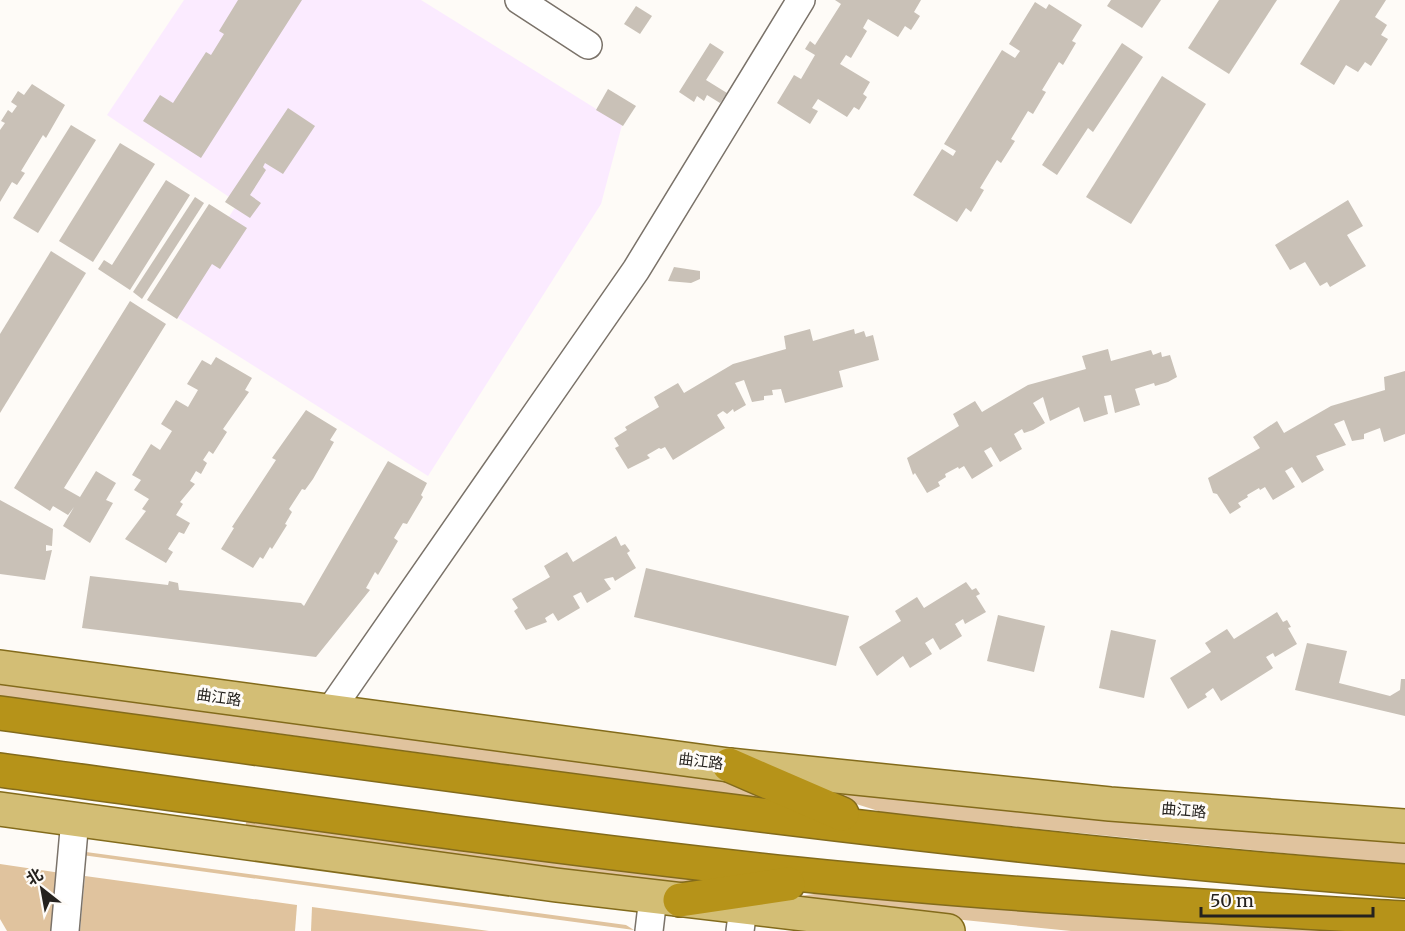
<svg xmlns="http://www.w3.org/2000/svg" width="1405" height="931" font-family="Merriweather,'Noto Sans SC',serif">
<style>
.education{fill:#fbebff}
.green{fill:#e0c39e}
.building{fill:#c9c1b7}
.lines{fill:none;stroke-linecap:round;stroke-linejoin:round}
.minor-casing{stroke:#7a7269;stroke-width:30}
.major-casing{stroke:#836b1b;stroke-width:36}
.highway-casing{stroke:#836b1b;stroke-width:36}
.minor{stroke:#fff;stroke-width:27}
.major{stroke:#d3be75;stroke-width:33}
.highway{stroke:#b69319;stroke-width:33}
.labels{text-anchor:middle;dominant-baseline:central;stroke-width:6;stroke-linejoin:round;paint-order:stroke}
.street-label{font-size:15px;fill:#25221e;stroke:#fefbf7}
</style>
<rect width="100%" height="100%" fill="#fefbf7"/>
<!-- education -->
<polygon class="education" points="184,0 421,0 622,125 601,204 428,476 167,311 238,203 107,115"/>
<!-- green -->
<g class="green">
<polygon points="0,684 712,779 736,784 770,800 0,696"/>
<polygon points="833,793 1095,818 1405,842 1405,865 888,814 834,797"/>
<polygon points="247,817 722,879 691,885 245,829"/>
<polygon points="86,852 626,925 634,930 82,855"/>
<polygon points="0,864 61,873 57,931 7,931 0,919"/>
<polygon points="85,876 297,905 295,931 80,931"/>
<polygon points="822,893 1405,931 1071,931 875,911 791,897"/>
<polygon points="312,907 489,931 311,931"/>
</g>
<!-- building -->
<g class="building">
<polygon points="238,0 302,0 201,158 143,121 160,95 173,103 206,52 211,55 224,34 219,31"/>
<polygon points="835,0 921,0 914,12 920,16 911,30 905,26 898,37 868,19 863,28 867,31 851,58 846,55 840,64 870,82 863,94 867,97 859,110 854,107 847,117 818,99 812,108 818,111 810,124 777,103 794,75 801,79 815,55 805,49 810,41 815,45 841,4"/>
<polygon points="1111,0 1161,0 1142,28 1107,6"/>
<polygon points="1219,0 1277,0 1229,74 1188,48"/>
<polygon points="1340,0 1386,0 1375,17 1387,25 1381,35 1388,39 1371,66 1365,62 1358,72 1346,65 1334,85 1300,64"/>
<polygon points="1035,2 1046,9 1049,4 1082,25 1072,41 1076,43 1063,65 1059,62 1042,90 1046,92 1033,114 1028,111 1011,139 1015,141 1001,163 997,160 980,188 984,190 971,212 966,208 957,222 913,195 942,149 953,156 956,151 944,144 1002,50 1015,58 1020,51 1009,44"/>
<polygon points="636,6 652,16 640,34 624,24"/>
<polygon points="710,43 724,52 706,80 727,93 720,103 707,95 704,101 697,96 694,102 679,92"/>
<polygon points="1122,43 1143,57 1093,132 1088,128 1057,175 1042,165"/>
<polygon points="1162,76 1206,104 1131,224 1086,197"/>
<polygon points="32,84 65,105 46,138 43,135 21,171 25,173 17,185 12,182 0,202 0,130 5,123 1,121 8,110 12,113 17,106 11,102 18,91 24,95"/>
<polygon points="608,89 636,106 623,126 596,110"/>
<polygon points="288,108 315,126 283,174 265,163 263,167 266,170 250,195 261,203 250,218 225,202"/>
<polygon points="71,125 96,140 38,233 13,218"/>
<polygon points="120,143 155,164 93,262 59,241"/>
<polygon points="166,180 190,195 130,290 98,269 104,260 112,265"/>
<polygon points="195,197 204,203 142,299 133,292"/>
<polygon points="1348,200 1363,226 1347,235 1366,266 1330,287 1327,282 1320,286 1305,262 1290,270 1275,245"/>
<polygon points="209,204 247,228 220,269 212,264 177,319 147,300"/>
<polygon points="51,251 86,273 0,413 0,334"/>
<polygon points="674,267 700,271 700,279 691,283 668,281"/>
<polygon points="130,301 166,324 64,488 80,497 96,471 116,483 106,500 113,503 90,543 63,526 74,507 68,515 53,506 50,511 14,488"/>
<polygon points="810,329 813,341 854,329 855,334 864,331 866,337 873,335 879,360 839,371 843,387 785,403 781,389 772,390 773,395 764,396 764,400 752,402 744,380 735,383 746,405 734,412 733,409 727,414 723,411 717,415 725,428 673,460 665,447 661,449 659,448 647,455 650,458 628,469 615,448 619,446 614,438 627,430 625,427 659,407 654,397 678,383 684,393 733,364 786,349 784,336"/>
<polygon points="1108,349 1111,361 1151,350 1153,355 1161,352 1162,357 1170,355 1177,377 1168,382 1155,386 1154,383 1135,389 1140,405 1115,413 1111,395 1104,396 1108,414 1084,422 1079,407 1050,421 1043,397 1033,403 1045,423 1033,430 1024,433 1022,429 1014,434 1022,449 1000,462 991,447 984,451 993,466 972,479 964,466 959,469 958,467 945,474 946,477 938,482 940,486 927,493 915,473 913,475 907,458 959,426 953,414 975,401 982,412 1028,385 1086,369 1082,356"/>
<polygon points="216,357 252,378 245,390 249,392 223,429 227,432 213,454 209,451 203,460 207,463 201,474 196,471 190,481 195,484 180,502 183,504 176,515 190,523 184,534 179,532 168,549 173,552 166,563 125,539 146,511 142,509 149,499 134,490 141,480 132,475 151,444 160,450 172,431 161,424 176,400 188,407 198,390 187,384 202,360 211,365"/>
<polygon points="1405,371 1405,434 1384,442 1380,428 1364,434 1364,439 1352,441 1344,420 1334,424 1346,445 1316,456 1324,470 1302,483 1292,467 1285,471 1295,487 1273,500 1265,487 1260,490 1259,488 1247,495 1248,497 1238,503 1241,507 1230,514 1217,494 1213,493 1208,478 1260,448 1253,437 1277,421 1284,433 1331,406 1385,390 1384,377"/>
<polygon points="306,410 337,429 330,440 334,442 313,479 305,490 302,489 289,509 292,512 285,524 287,525 272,549 270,547 263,559 260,557 253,568 221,549 234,528 232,527 276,460 272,458"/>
<polygon points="388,461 427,483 421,495 423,497 407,524 403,523 394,538 398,541 378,575 375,572 366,588 370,590 316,657 82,628 90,576 168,585 169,581 178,583 179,590 301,603 304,606"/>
<polygon points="0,500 53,529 52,546 46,545 46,551 52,550 45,580 0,574"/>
<polygon points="616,536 621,546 625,544 630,551 627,553 636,568 615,581 613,577 604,579 611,589 587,603 581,592 573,596 580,608 558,621 553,613 545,618 547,622 526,630 514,611 518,608 512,599 550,577 544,566 567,552 573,562"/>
<polygon points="646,568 849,616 836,666 634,617"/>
<polygon points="966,582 972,590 976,588 980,594 976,596 986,612 965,624 963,619 955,624 962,636 940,650 933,638 925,643 932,654 910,668 903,656 877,676 859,647 901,621 895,611 917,597 924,608"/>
<polygon points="1277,612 1283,622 1287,620 1291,627 1288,628 1297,644 1275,657 1273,653 1266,657 1273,668 1221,701 1213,688 1205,694 1207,697 1188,709 1170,678 1211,652 1205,643 1227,629 1234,639"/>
<polygon points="998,615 1045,626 1034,672 987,661"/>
<polygon points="1111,630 1156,640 1144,698 1099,688"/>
<polygon points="1307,643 1347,651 1339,683 1390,696 1400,690 1401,679 1405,679 1405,716 1295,690"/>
</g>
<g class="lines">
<!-- minor casing -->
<g class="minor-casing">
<g id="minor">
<polyline points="519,0 588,45"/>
<polyline points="329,712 636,270 801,0"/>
<polyline points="65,931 75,819"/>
<polyline points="649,931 653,897"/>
<polyline points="740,931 743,908"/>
</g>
</g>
<!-- major casing -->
<g class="major-casing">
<g id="major">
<polyline points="0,667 729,765 1110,804 1405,826"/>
<polyline points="0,809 556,885 948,931"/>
</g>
</g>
<!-- highway casing -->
<g class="highway-casing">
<g id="highway">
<path d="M0,713C467,777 935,845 1405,881"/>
<polyline points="729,765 842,814"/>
<path d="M0,770C265,806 530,846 796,874C998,895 1202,906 1405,918"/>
<polyline points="680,900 788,884"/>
</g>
</g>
<!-- minor -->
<use href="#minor" class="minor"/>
<!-- major -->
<use href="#major" class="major"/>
<!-- highway -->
<use href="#highway" class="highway"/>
</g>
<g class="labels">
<!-- street labels -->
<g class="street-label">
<text transform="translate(219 697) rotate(8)">曲江路</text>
<text transform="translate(701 761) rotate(7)">曲江路</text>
<text transform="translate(1184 810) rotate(5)">曲江路</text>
</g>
</g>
<!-- north arrow -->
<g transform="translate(42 889) rotate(329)" stroke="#fefbf7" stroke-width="4.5" paint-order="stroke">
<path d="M0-4.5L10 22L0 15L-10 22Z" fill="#25221e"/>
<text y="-9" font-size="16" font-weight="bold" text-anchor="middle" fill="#25221e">北</text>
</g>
<!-- scale -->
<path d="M1201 907v9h172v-9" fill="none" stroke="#25221e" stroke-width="3"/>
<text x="1210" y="907" font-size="18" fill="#25221e" stroke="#fefbf7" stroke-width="4.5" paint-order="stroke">50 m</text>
</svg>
